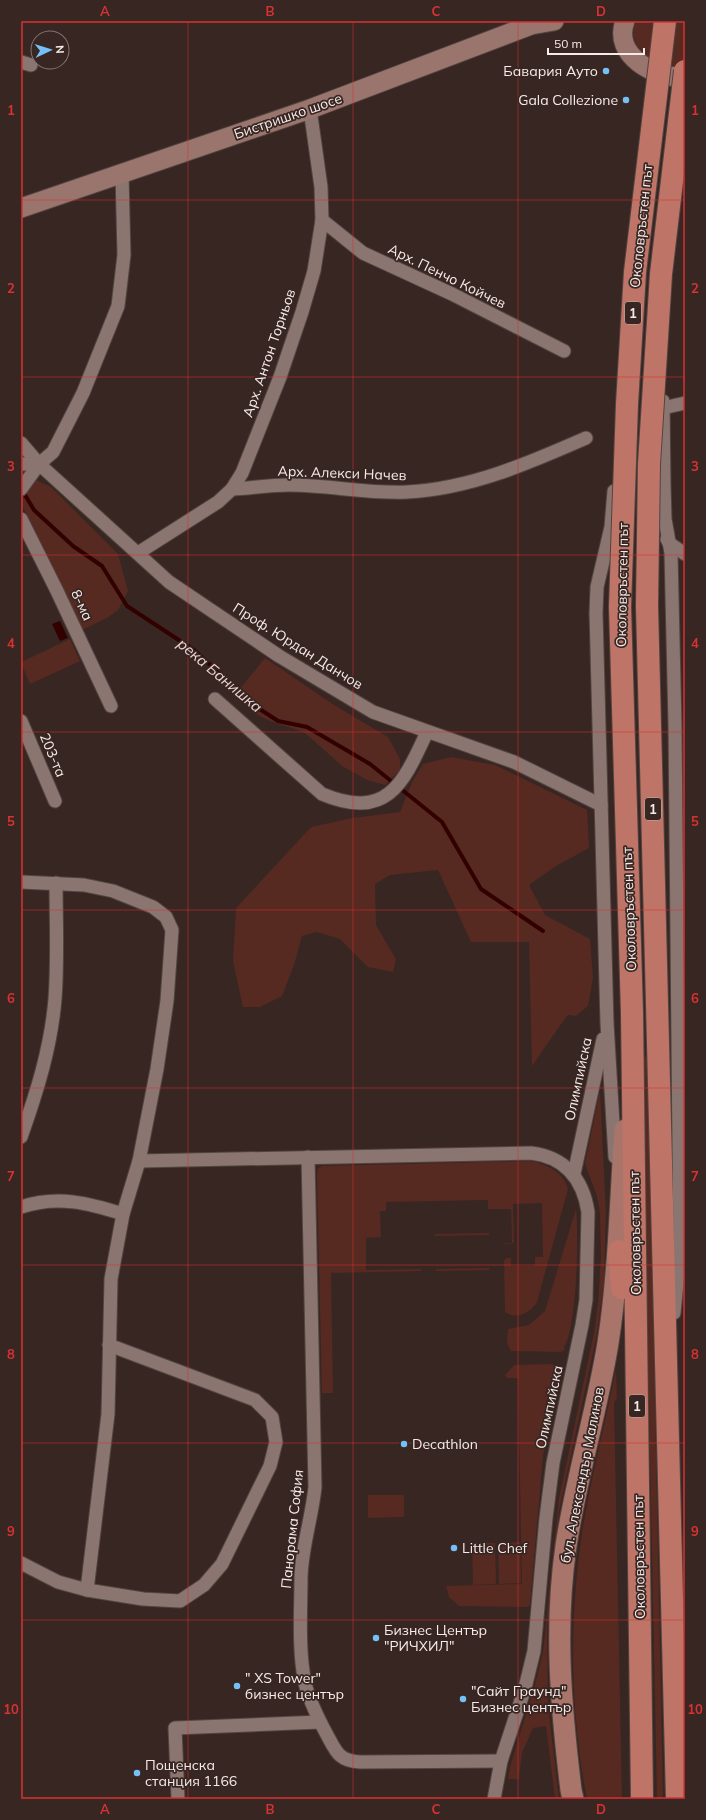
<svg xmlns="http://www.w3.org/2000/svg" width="706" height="1820" font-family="Mulish,sans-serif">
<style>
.green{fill:#562921}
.water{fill:#300}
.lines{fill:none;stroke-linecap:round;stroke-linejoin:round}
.stream{stroke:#300;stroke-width:4}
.street-casing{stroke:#524441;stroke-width:15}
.secondary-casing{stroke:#524441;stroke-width:21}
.primary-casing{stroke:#524441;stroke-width:23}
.highway-casing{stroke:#524441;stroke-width:24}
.street{stroke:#8a7571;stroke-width:13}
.secondary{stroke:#9a756e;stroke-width:19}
.primary{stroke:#a9756b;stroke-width:21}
.highway{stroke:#be7567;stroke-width:22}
.highway-bridge-casing{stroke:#524441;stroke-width:24;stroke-linecap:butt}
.highway-bridge{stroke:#be7567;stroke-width:22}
.grid{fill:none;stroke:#d83232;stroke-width:1;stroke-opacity:0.55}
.poi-dot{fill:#75c0f6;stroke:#382623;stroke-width:1.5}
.labels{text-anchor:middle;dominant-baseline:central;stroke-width:3.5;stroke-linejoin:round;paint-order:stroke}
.shield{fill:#382623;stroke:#bdb0ad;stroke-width:1}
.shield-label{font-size:13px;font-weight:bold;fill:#f6ebe8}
.poi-label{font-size:14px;fill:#f6ebe8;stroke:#382623;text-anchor:start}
.street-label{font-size:14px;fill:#f6ebe8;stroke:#382623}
.water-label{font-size:15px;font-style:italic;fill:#efd7d2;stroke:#382623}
.neatline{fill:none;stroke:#d83232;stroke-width:1.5}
.grid-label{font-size:13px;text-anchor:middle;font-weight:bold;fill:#d83232}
</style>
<rect width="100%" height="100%" fill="#382623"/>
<!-- green -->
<g class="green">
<path d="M636,21H685V66C659,69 624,51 636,21Z"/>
<polygon points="36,480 51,487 118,554 128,591 118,610 107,618 82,630 21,503 29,483"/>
<polygon points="70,639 80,661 30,684 21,662"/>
<polygon points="265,658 334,705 388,737 400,759 400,770 385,785 367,780 342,766 304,732 270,721 254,713 235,695"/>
<polygon points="451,757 495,765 587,810 589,848 556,866 529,885 545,915 590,939 593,978 588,1006 576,1016 569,1015 566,1017 532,1066 529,942 471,942 438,870 390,875 375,884 376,925 396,959 393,972 368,967 340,939 317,932 302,936 294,965 282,996 260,1007 243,1007 233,961 236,908 311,827 352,818 400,812 412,782 423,764"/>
<polygon points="642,1057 648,1057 663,1799 657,1799"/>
<polygon points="600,1091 606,1213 604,1280 597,1334 559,1511 547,1627 548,1705 559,1799 555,1799 546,1726 533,1728 522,1753 519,1779 508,1779 510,1767 535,1685 543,1652 559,1498 594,1333 598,1303 601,1257 600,1213 597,1196 585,1164"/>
<path d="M530,1161C546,1164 564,1172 568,1189L537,1302C531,1313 516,1320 505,1312L504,1261L506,1258H511V1266H535V1257H543L542,1203L513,1204L514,1243L505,1244L504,1243H512L511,1209H488V1200L386,1202V1211H380L381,1237L366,1238V1270L421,1269V1271L331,1273L333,1393H322L317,1175L318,1168L323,1166Z"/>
<path d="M576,1209C579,1234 577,1329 564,1347L565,1350L561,1352L511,1351L507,1343L508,1329L529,1325L545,1311Z"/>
<polygon points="489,1233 489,1235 435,1236 435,1234"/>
<polygon points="489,1268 489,1270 436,1271 436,1269"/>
<polygon points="552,1364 559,1367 561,1374 543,1456 530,1605 527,1607 459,1606 449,1597 446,1586 522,1584 518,1378 507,1378 505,1375 514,1365"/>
<path d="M616,1370L617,1398L614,1402L622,1799H587C570,1712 569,1621 582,1533C591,1478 605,1424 616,1370Z"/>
<polygon points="368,1495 404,1495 404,1517 368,1518"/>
<polygon points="520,1542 521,1583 499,1584 498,1543"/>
<polygon points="472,1543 495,1543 496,1584 473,1585"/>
</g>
<!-- water -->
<polygon class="water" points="60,621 68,638 60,641 52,624"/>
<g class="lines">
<!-- stream -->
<polyline class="stream" points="22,490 34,510 73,546 102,566 127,606 194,650 255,706 278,721 307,727 370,764 442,822 481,889 543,931"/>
<!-- street casing -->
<g class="street-casing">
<g id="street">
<polyline points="21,62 31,65"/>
<polyline points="322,220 363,253 452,294 564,351"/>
<polyline points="663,401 664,484 665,519 671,553 675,726 680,1253 674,1313"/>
<polyline points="663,408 685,403"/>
<polyline points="21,443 39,464 169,582 279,656 373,712 514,762 601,805"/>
<polyline points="21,464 39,464"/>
<polyline points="21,489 39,464 53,452 83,393 118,306 124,255 122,174"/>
<path d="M232,489C251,488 270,485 289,485C329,485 368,494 407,492C470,489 529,463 586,438"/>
<polyline points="614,491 611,527 597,587 596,613 607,1023 615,1157"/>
<polyline points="21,519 57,591 111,706"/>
<polyline points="667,539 669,543 685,554"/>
<polyline points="138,553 218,502 232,489 242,473 280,377 302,312 314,271 322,220 321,187 310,109"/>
<path d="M215,699L322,794C387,821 403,784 427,732"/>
<polyline points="21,721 55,801"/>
<polyline points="21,882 84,885 113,891 153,907 166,917 172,930 167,1001 157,1069 139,1161 123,1214 111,1279 108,1414 87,1590"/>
<path d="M21,1137C37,1092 51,1047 55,999C58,960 56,921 56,883"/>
<path d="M308,1157L315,1487C312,1517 302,1546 301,1577C301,1610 298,1650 305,1683C309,1700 318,1718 326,1733C336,1751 338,1761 360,1762L501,1761"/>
<path d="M139,1161L531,1153C565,1157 583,1179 588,1212L586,1300L582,1325L553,1463L546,1518L534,1651L525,1688L501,1761L494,1799"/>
<polyline points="574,1174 603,1039"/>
<path d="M21,1207C58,1195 88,1203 123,1214"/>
<polyline points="21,1563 58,1582 87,1590 143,1599 180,1601 204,1585 222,1564 270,1466 276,1442 272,1417 255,1400 109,1345"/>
<polyline points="178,1799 175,1728 320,1722"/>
</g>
</g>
<!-- secondary casing -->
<g class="secondary-casing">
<g id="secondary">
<path d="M625,21C612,56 656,79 685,77"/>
<polyline points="21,208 310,109 531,25 554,21"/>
</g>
</g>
<!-- primary casing -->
<g class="primary-casing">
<path id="primary" d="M573,1799L571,1790C561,1708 554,1628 566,1546C576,1478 597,1411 608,1343C619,1272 620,1201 625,1130"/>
</g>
<!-- highway casing -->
<g class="highway-casing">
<g id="highway">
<polyline points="647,606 677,1799"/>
<polyline points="620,607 632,1013 642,1799"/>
<polyline points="619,1251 622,1288"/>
</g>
</g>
<!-- street -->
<use href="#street" class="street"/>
<!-- secondary -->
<use href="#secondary" class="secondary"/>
<!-- primary -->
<use href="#primary" class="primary"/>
<!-- highway -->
<use href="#highway" class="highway"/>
<!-- highway-bridge casing -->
<g class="highway-bridge-casing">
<g id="highway-bridge">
<polyline points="647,606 649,464 661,274 685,71"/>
<polyline points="620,607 627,404 635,272 665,21"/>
</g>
</g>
<!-- highway-bridge -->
<use href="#highway-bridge" class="highway-bridge"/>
</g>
<!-- grid -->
<path class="grid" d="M188,21V1799M353,21V1799M518,21V1799M21,200H685M21,377H685M21,555H685M21,732H685M21,910H685M21,1088H685M21,1265H685M21,1443H685M21,1620H685"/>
<!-- markers -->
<g class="poi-dot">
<circle cx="606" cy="71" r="4"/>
<circle cx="626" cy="100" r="4"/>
<circle cx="404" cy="1444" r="4"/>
<circle cx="454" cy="1548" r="4"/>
<circle cx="376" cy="1638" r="4"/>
<circle cx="237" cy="1686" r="4"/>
<circle cx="463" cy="1699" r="4"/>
<circle cx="137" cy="1773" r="4"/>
</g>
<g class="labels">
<!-- shield labels -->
<g class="shield">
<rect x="625" y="302" width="16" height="22" rx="3"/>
<rect x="645" y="798" width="16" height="22" rx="3"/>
<rect x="629" y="1395" width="16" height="22" rx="3"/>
</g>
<g class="shield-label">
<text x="633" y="313">1</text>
<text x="653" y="809">1</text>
<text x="637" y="1406">1</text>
</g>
<!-- poi labels -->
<g class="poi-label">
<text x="598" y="71" text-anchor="end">Бавария Ауто</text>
<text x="618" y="100" text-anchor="end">Gala Collezione</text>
<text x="412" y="1444">Decathlon</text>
<text x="462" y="1548">Little Chef</text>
<text x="384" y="1630">Бизнес Център<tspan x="384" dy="16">"РИЧХИЛ"</tspan></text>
<text x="245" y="1678">" XS Tower"<tspan x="245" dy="16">бизнес център</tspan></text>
<text x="471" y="1691">"Сайт Граунд"<tspan x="471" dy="16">Бизнес център</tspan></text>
<text x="145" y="1765">Пощенска<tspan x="145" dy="16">станция 1166</tspan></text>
</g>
<!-- street labels -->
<g class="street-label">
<text transform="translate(288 116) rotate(-19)">Бистришко шосе</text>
<text transform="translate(641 226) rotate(-84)">Околовръстен път</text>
<text transform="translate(447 276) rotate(26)">Арх. Пенчо Койчев</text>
<text transform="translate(269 353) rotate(-71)">Арх. Антон Торньов</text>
<text transform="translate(342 473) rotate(2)">Арх. Алекси Начев</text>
<text transform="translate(622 585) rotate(-89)">Околовръстен път</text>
<text transform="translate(82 605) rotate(65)">8-ма</text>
<text transform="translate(298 646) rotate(32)">Проф. Юрдан Данчов</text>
<text transform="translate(53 755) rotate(67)">203-та</text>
<text transform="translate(629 909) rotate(-92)">Околовръстен път</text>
<text transform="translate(578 1079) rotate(-78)">Олимпийска</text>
<text transform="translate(635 1233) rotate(-91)">Околовръстен път</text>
<text transform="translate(549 1407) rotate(-78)">Олимпийска</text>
<text transform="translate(582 1475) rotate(-79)">бул. Александър Малинов</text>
<text transform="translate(292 1529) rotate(-84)">Панорама София</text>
<text transform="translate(639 1557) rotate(-91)">Околовръстен път</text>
</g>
<!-- water labels -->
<g class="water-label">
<text transform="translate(220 675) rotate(40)">река Банишка</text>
</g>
</g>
<!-- border -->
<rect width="706" height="1820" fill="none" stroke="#382623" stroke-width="44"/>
<!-- north arrow -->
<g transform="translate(50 50) rotate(86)"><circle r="19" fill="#382623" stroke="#847572"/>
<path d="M0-3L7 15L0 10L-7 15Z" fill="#75c0f6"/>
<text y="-6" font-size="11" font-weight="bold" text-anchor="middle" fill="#f6ebe8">N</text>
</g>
<!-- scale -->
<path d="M548 48v6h96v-6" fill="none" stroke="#f6ebe8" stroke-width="2"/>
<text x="554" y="48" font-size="12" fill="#f6ebe8" stroke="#382623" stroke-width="3" paint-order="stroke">50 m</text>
<rect x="22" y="22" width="662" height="1776" class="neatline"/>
<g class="grid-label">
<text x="105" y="16">A</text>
<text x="270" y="16">B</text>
<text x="436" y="16">C</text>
<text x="601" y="16">D</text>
<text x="11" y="115">1</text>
<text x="695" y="115">1</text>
<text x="11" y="293">2</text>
<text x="695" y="293">2</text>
<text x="11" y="471">3</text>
<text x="695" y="471">3</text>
<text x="11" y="648">4</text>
<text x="695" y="648">4</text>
<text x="11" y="826">5</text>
<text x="695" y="826">5</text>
<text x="11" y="1003">6</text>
<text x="695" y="1003">6</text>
<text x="11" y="1181">7</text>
<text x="695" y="1181">7</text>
<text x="11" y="1359">8</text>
<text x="695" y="1359">8</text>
<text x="11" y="1536">9</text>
<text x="695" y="1536">9</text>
<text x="11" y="1714">10</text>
<text x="695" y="1714">10</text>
<text x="105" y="1814">A</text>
<text x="270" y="1814">B</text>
<text x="436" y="1814">C</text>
<text x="601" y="1814">D</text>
</g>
</svg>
